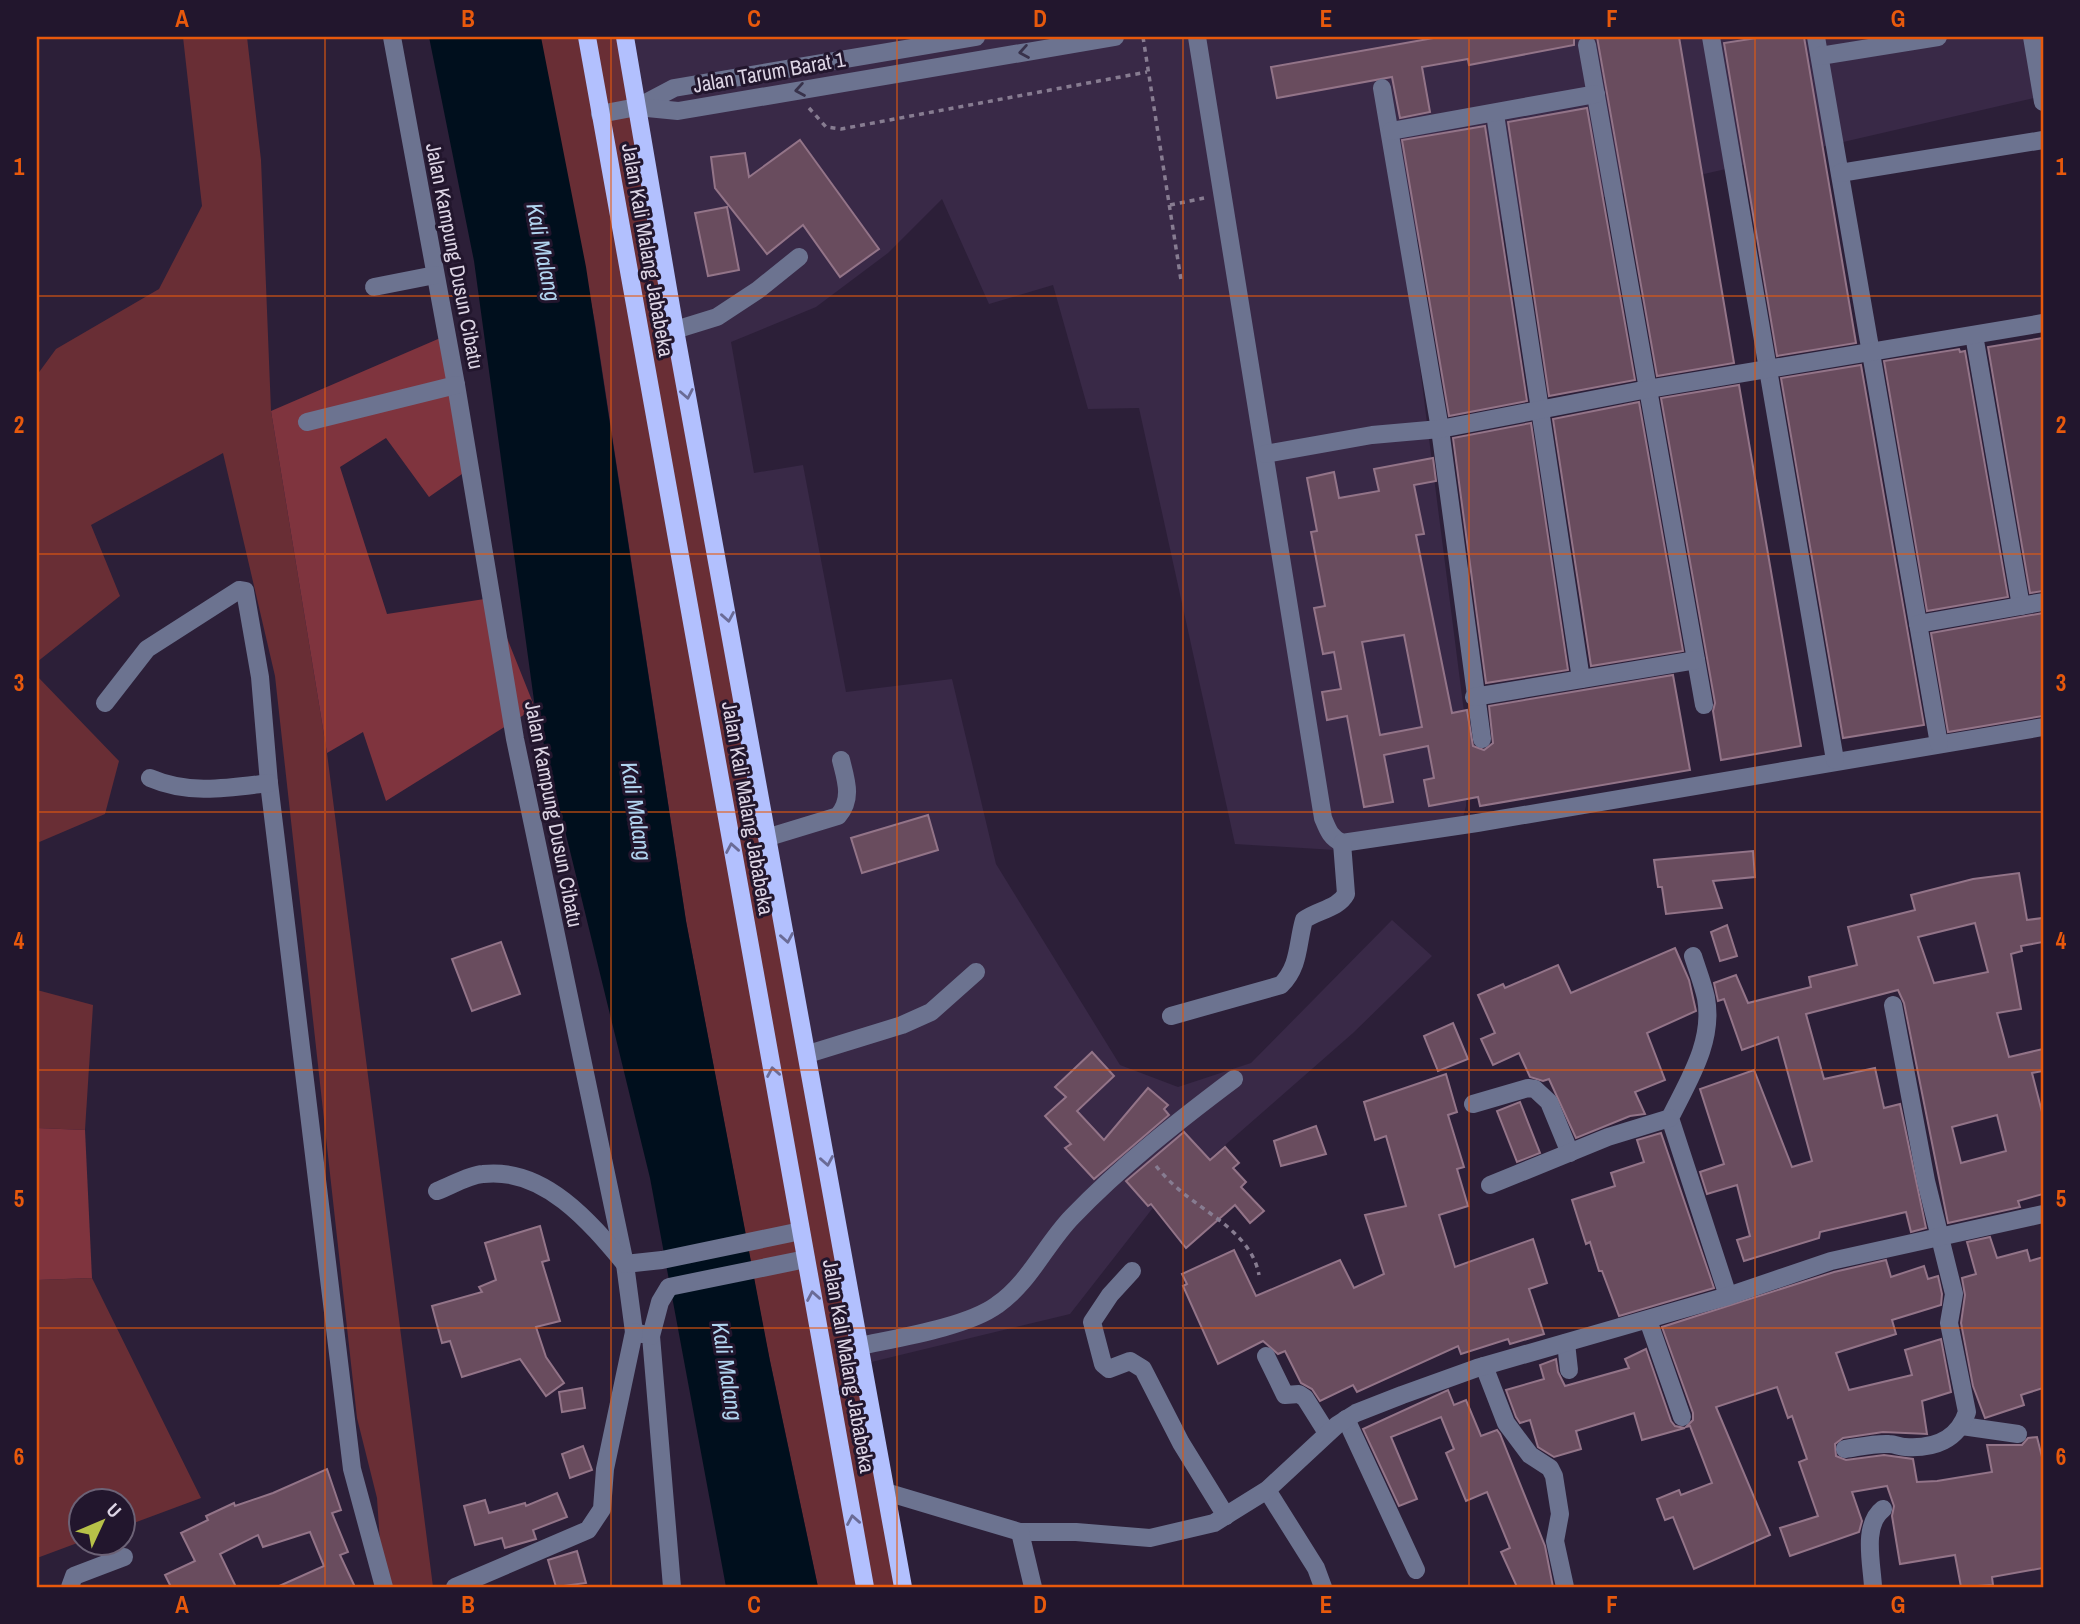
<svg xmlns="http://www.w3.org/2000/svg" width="2080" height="1624" font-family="'Archivo Narrow',sans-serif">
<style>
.built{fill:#392947}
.green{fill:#692e35}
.forest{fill:#7f343e}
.water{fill:#000f1d}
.building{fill:#694c5e;stroke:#937488;stroke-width:2;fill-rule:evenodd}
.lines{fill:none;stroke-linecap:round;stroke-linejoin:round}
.path{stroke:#877c91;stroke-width:3.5;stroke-dasharray:5 5;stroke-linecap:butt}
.minor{stroke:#6c7390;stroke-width:18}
.major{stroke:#b2c0fe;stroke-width:18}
.oneway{stroke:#38324b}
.oneway2{stroke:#6a6b96}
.grid{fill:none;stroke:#e8590c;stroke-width:2;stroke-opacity:0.55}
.labels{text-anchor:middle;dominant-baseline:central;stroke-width:6;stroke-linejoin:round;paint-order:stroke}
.street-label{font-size:21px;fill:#dcd4e4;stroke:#22162d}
.water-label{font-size:23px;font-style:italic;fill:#b1d4ef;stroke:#22162d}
.neatline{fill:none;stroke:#e8590c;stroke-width:2.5}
.grid-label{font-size:23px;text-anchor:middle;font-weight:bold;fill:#e8590c}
</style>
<rect width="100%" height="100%" fill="#2c1f38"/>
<!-- built -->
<polygon class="built" points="624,37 2043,37 2043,96 1404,243 1468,743 1466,806 1459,832 1335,850 1235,844 1139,408 1088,409 1053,285 989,304 942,199 888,253 816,307 731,342 754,473 803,465 846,692 952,679 996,864 1120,1065 1178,1087 1251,1063 1392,920 1432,956 1353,1033 1152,1209 1070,1314 863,1364"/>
<!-- green -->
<g class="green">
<polygon points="183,37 247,37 261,160 271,411 327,753 433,1587 383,1587 377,1498 357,1418 275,676 223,453 91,525 120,596 37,662 37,375 56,349 159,289 202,206"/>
<polygon points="539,37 625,37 903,1587 818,1587 766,1342 686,921 595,323"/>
<polygon points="37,676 119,761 105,814 37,843"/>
<polygon points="37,990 93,1005 85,1130 37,1128"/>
<polygon points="92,1278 201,1498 123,1527 122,1502 80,1502 80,1542 37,1558 37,1280"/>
</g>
<!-- forest -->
<g class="forest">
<polygon points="445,336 472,467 429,497 386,438 340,467 387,614 491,598 535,708 386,801 363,732 327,753 271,411"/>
<polygon points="37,1128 85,1130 92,1278 37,1280"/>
</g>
<!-- water -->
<polygon class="water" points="429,37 541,37 586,267 686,921 770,1361 818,1587 726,1587 650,1178 535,708 474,261"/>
<!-- building -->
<g class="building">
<polygon points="1439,37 1574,37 1574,45 1469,65 1468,59 1422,67 1430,112 1400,118 1392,77 1277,98 1271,67"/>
<polygon points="1597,37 1679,37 1734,363 1657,376"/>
<polygon points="1763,37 1804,37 1856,343 1777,356 1724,43"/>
<polygon points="1587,108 1635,380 1549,396 1508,122"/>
<polygon points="1485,126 1527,401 1449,416 1402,140"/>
<polygon points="800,140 879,249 840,277 803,225 767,254 715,188 711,157 745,153 749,177"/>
<polygon points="727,207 739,270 708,276 695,213"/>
<polygon points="2043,338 2043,591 2030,593 1988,347"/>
<polygon points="1959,349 1960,352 1965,351 2008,597 1927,611 1884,361"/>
<polygon points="1861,365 1924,725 1843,738 1781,378"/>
<polygon points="1739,385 1801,746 1721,760 1713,711 1715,703 1661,398"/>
<polygon points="1639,402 1683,651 1591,666 1553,419"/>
<polygon points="1531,423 1568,670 1486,683 1453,438"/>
<path d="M1433,458L1436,481L1414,485L1424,534L1416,535L1452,713L1467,710L1473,746L1484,750L1493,743L1489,706L1673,675L1690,770L1480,806L1478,797L1429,806L1424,780L1434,778L1428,746L1384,755L1393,802L1364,807L1347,716L1327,720L1322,692L1341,689L1334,652L1323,654L1314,608L1325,606L1311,532L1317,531L1307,478L1334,472L1339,498L1379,491L1374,469ZM1404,635L1422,727L1380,735L1362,642Z"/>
<polygon points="2043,613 2043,716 1948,732 1931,633"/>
<polygon points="928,815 938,850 862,873 851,838"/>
<polygon points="1753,851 1755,877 1713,881 1722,908 1666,914 1662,887 1658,887 1654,860"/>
<path d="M2019,873L2027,920L2043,918V942L2021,946L2022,951L2011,954L2021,1009L1997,1013L2009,1057L2043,1049V1071L2032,1073L2043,1116V1194L2018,1201L2020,1207L1948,1223L1904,1003L1898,990L1806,1014L1824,1079L1875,1068L1884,1108L1900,1104L1926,1228L1911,1232L1906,1212L1820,1232L1819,1238L1744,1261L1737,1240L1750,1236L1737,1185L1707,1194L1700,1172L1724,1164L1700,1089L1754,1070L1792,1167L1812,1161L1778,1037L1742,1050L1724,999L1718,1001L1714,983L1736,975L1748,1003L1811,987L1809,977L1857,965L1848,927L1915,910L1911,895L1973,879ZM1975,923L1988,972L1934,983L1918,937ZM1997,1115L2006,1151L1961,1163L1952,1127Z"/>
<polygon points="1727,925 1737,956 1720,961 1711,932"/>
<polygon points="501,942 520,994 472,1011 452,959"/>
<polygon points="1675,948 1689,980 1696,1011 1647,1033 1665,1080 1635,1092 1645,1114 1630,1116 1576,1138 1549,1079 1543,1081 1530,1077 1519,1053 1493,1065 1481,1039 1495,1033 1478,995 1503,984 1505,988 1558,965 1571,993"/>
<polygon points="1453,1023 1468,1059 1438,1071 1424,1036"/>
<polygon points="1092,1052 1114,1076 1077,1111 1104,1140 1148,1088 1168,1105 1164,1109 1169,1115 1094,1179 1065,1148 1071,1144 1045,1116 1066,1097 1055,1087"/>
<polygon points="1446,1074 1457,1112 1448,1115 1464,1167 1457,1169 1468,1206 1439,1215 1455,1267 1533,1239 1547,1283 1529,1289 1544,1334 1510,1344 1508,1339 1461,1354 1458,1346 1357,1392 1353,1385 1320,1401 1312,1389 1301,1383 1285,1351 1278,1354 1263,1341 1218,1364 1183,1286 1187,1284 1182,1274 1234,1250 1256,1296 1340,1260 1354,1288 1384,1274 1365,1215 1406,1206 1386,1136 1375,1140 1364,1102"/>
<polygon points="1520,1102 1540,1153 1517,1162 1497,1111"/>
<polygon points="1316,1126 1326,1154 1281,1166 1274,1141"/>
<polygon points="1184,1132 1210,1160 1225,1147 1239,1163 1233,1168 1246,1182 1241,1187 1264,1211 1250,1223 1235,1205 1186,1248 1151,1204 1148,1206 1126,1181"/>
<polygon points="1661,1133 1714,1288 1619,1316 1602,1271 1599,1271 1590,1242 1586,1244 1572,1200 1615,1186 1611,1173 1644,1162 1637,1140"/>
<polygon points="540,1226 549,1260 542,1262 560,1321 536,1327 546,1357 564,1383 546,1396 520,1359 462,1377 450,1341 442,1343 432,1306 482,1292 479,1287 496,1280 485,1243"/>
<polygon points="1990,1237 1997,1258 2027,1250 2030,1261 2043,1257 2043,1388 2021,1395 2024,1405 1985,1418 1973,1386 1961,1323 1965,1295 1962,1278 1976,1274 1967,1242"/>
<polygon points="1886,1260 1891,1277 1924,1266 1928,1279 1938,1276 1942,1294 1941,1305 1892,1320 1896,1334 1836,1353 1849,1390 1912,1375 1905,1350 1941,1339 1951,1392 1922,1401 1927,1434 1883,1432 1843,1438 1835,1444 1836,1456 1846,1460 1884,1455 1913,1459 1917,1482 1937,1481 1992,1472 1987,1445 2022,1445 2028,1438 2037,1437 2043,1461 2043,1568 1992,1577 1993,1585 1961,1587 1955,1555 1900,1564 1892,1516 1894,1506 1887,1486 1852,1492 1862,1521 1859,1532 1790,1556 1780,1528 1818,1516 1799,1462 1807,1459 1792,1416 1788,1418 1777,1387 1716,1407 1770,1535 1694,1569 1673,1517 1665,1520 1657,1499 1679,1490 1681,1495 1712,1483 1690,1426 1686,1427 1693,1420 1693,1413 1662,1327 1834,1272"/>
<polygon points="1646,1349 1671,1421 1675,1426 1685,1428 1642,1440 1634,1413 1576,1431 1581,1449 1554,1457 1538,1447 1530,1420 1520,1423 1516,1417 1506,1390 1544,1379 1540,1365 1556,1359 1558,1372 1565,1386 1629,1368 1625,1359"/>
<polygon points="582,1388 585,1408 562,1412 559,1392"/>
<polygon points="1448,1390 1454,1405 1466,1400 1481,1436 1497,1430 1500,1434 1545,1546 1553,1587 1517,1587 1501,1552 1510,1548 1487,1492 1466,1501 1446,1453 1454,1449 1441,1417 1391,1437 1417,1499 1399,1506 1363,1429"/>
<polygon points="583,1446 592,1470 570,1478 562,1454"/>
<polygon points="327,1469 341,1510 332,1513 348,1552 340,1555 355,1587 277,1587 324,1566 310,1532 263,1547 258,1535 220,1554 236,1587 171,1587 165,1575 195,1561 181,1533 208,1520 206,1516 234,1503 235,1506 273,1493"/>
<polygon points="557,1493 567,1517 533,1530 536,1539 505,1548 502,1538 475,1545 464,1506 485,1500 489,1513 525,1503 526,1506"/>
<polygon points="577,1551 586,1583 556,1587 548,1560"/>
</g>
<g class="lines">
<!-- path -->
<g class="path">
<polyline points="1143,37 1181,280"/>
<polyline points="809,108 826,127 841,129 1147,72"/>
<polyline points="1170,205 1204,198"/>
<path d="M1156,1166C1164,1176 1173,1185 1183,1193C1211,1216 1252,1236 1259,1275"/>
</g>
<!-- minor -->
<g class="minor">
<polyline points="392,37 456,385 515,739 625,1264 634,1332 651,1336 672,1587"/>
<path d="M1197,37L1323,818C1328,830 1330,837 1342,843L1477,823L2043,727"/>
<polyline points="1711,37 1835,760"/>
<polyline points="1816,37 1939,744"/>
<polyline points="2032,37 2043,102"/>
<polyline points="1587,45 1704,705"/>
<polyline points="1820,56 1938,37"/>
<polyline points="1382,88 1440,429 1482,739"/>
<polyline points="638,107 674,88 976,37"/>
<polyline points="600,114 637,107 678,111 1115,37"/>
<polyline points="1495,114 1581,679"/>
<polyline points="1391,131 1596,94"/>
<polyline points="1840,173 2043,140"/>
<polyline points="374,287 435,275"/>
<polyline points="675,330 717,317 758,290 799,257"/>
<polyline points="1974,335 2021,606"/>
<polyline points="307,422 456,385"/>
<polyline points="1265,454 1372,435 1440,429 1648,389 2043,323"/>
<polyline points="1918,624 2043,602"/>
<polyline points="1474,697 1696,660"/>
<polyline points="105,703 147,649 239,590 245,591 260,677 269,783 352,1469 384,1587"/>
<path d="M150,778C189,795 228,788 269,783"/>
<path d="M769,837L838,816C853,799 846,780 841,760"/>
<path d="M1693,956C1697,969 1703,984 1706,998C1714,1042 1688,1081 1670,1118L1728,1296"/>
<path d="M1171,1016L1281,985C1300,966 1297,944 1304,920C1317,910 1338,909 1346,894L1342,843"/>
<polyline points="808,1054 902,1025 931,1012 976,972"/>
<polyline points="1473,1104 1528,1088 1535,1089 1549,1102 1570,1153"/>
<polyline points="1490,1185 1608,1137 1670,1118"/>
<path d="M437,1191C451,1186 468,1175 483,1174C544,1167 590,1222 625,1264L662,1260L801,1231"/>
<polyline points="1132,1271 1110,1295 1092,1322 1103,1364 1109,1369 1130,1361 1143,1369 1181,1443 1226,1516"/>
<polyline points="1648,1320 1682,1417"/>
<polyline points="651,1336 660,1302 669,1287 806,1259"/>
<polyline points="1566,1343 1569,1370"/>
<path d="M860,1346C897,1338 967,1327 997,1305C1030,1282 1045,1245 1072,1217C1121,1166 1178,1121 1234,1079"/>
<polyline points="1266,1356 1285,1395 1299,1394 1305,1398 1327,1433"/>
<polyline points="1484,1366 1506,1423 1530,1455 1550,1468 1554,1476 1560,1514 1555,1541 1565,1587"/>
<polyline points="1346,1419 1416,1570"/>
<polyline points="1962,1426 2018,1434"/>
<path d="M1845,1449C1859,1447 1875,1443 1889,1444C1895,1444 1900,1447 1905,1447C1934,1449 1958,1440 1967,1412L1949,1323L1954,1294L1926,1181L1893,1005"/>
<polyline points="1267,1490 1316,1568 1323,1587"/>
<polyline points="886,1492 1020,1532 1076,1532 1150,1538 1214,1523 1267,1490 1337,1425 1356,1413 1402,1395 1477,1368 1728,1296 1831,1261 2043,1214"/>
<polyline points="1020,1532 1033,1587"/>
<polyline points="70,1587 74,1576 124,1557"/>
<polyline points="455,1587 588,1530 602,1509 605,1469 634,1332"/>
<path d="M1873,1587C1872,1564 1862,1525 1883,1509"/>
</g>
<!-- major -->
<g class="major">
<polyline points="587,37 865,1587"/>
<polyline points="625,37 675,330 903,1587"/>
</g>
</g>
<!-- one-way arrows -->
<defs><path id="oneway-chevron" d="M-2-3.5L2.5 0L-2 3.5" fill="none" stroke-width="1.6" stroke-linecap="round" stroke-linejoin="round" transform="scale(1.75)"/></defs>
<g class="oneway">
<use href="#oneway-chevron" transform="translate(1024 52) rotate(170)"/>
<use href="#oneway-chevron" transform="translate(800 90) rotate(170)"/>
</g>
<g class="oneway2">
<use href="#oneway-chevron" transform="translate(687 394) rotate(79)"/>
<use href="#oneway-chevron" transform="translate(728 617) rotate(80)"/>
<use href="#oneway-chevron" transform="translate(732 848) rotate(-100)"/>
<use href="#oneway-chevron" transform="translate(787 938) rotate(80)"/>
<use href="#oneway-chevron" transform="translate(773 1072) rotate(-100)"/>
<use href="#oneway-chevron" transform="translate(827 1161) rotate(80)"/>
<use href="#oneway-chevron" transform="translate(813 1296) rotate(-100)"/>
<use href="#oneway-chevron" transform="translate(853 1520) rotate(-100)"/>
</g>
<!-- grid -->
<path class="grid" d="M325,37V1587M611,37V1587M897,37V1587M1183,37V1587M1469,37V1587M1755,37V1587M37,296H2043M37,554H2043M37,812H2043M37,1070H2043M37,1328H2043"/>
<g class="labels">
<!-- street labels -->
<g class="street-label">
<text transform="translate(769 72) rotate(-10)">Jalan Tarum Barat 1</text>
<text transform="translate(648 250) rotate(80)">Jalan Kali Malang Jababeka</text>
<text transform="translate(455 256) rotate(79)">Jalan Kampung Dusun Cibatu</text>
<text transform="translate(748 808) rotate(80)">Jalan Kali Malang Jababeka</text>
<text transform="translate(554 814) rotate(79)">Jalan Kampung Dusun Cibatu</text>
<text transform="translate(849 1366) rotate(80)">Jalan Kali Malang Jababeka</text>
</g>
<!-- water labels -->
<g class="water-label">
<text transform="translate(544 252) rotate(79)">Kali Malang</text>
<text transform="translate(637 811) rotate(81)">Kali Malang</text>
<text transform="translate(728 1371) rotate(81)">Kali Malang</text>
</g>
</g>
<!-- border -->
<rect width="2080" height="1624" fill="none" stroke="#22162d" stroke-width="77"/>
<!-- north arrow -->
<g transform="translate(102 1522) rotate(46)"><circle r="33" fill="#22162d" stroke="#6c6276" stroke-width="2"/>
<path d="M0-5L12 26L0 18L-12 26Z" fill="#b7c148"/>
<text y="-10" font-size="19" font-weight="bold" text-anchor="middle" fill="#dcd4e4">U</text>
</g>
<rect x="38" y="38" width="2004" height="1548" class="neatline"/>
<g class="grid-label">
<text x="182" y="27">A</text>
<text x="468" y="27">B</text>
<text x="754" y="27">C</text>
<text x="1040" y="27">D</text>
<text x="1326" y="27">E</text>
<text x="1612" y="27">F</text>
<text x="1898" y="27">G</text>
<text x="19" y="175">1</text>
<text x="2061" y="175">1</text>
<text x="19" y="433">2</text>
<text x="2061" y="433">2</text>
<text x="19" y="691">3</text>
<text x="2061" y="691">3</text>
<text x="19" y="949">4</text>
<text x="2061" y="949">4</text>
<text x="19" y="1207">5</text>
<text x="2061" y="1207">5</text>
<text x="19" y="1465">6</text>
<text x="2061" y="1465">6</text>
<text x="182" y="1613">A</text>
<text x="468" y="1613">B</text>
<text x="754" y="1613">C</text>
<text x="1040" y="1613">D</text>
<text x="1326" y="1613">E</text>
<text x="1612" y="1613">F</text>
<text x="1898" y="1613">G</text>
</g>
</svg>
